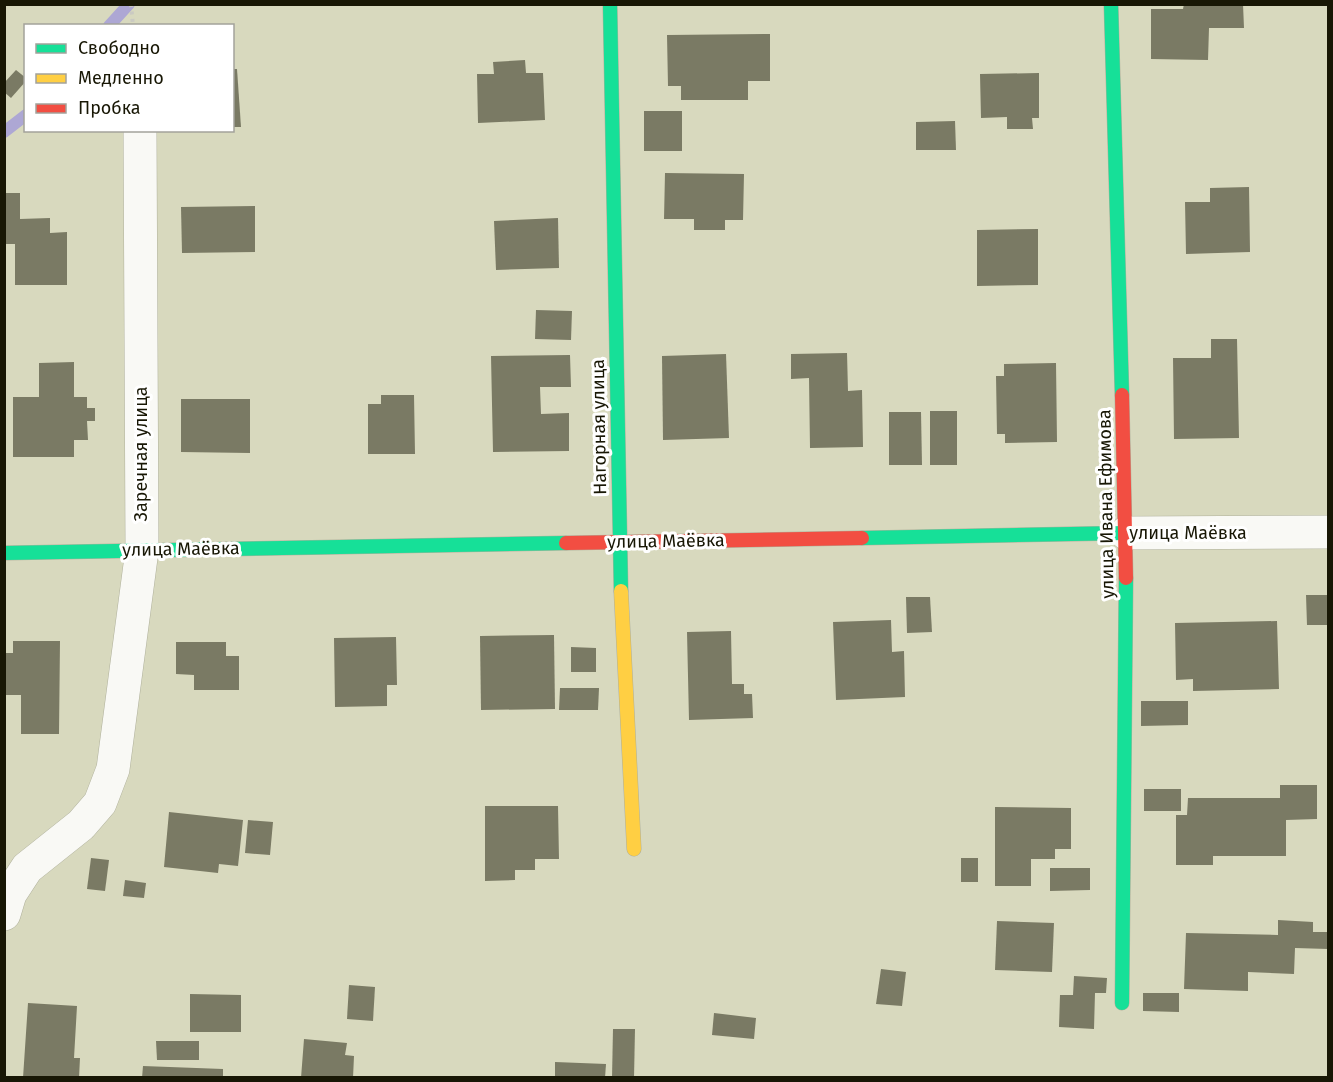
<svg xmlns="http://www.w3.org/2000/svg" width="1333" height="1082" font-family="'Fira Sans',sans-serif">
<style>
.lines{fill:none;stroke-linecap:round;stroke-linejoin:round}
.stream{stroke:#ada7d4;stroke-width:12}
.building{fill:#7a7a64}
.street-casing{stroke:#afb09b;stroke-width:34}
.fast-casing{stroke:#afb09b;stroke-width:15}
.slow-casing{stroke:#afb09b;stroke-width:15}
.jam-casing{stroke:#afb09b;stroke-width:15}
.path{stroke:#cacac2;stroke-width:4;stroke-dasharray:3 4.5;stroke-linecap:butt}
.street{stroke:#f9f9f5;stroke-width:33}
.fast{stroke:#16e098;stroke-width:14}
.slow{stroke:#ffcf43;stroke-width:14}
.jam{stroke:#f24e42;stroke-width:14}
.labels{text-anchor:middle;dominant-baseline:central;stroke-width:6;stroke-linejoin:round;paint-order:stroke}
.street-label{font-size:18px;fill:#181705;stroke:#fff}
</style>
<rect width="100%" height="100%" fill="#d8d9be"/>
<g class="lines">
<!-- stream -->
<g class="stream">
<polyline points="109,26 129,4"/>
<polyline points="4,132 26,115"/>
</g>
</g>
<!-- building -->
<g class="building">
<polygon points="1184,4 1243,4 1244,28 1209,28 1208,60 1151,59 1151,9 1183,9"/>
<polygon points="770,34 770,81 748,81 748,100 681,100 681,86 668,86 667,35"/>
<polygon points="525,60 526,73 543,73 545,120 478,123 477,74 494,74 493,62"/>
<polygon points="232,69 237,69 241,127 232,127"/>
<polygon points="16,70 26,78 26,81 11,98 4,92 4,83"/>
<polygon points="1039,73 1039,118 1032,118 1033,129 1007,129 1007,117 981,118 980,74"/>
<rect x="644" y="111" width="38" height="40"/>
<polygon points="955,121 956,150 916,150 916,122"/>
<polygon points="665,173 744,174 743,220 725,220 725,230 694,230 694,219 664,219"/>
<polygon points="1249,187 1250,252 1186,254 1185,202 1210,202 1210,188"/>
<polygon points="4,193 20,193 20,219 50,218 50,233 67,232 67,285 15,285 15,244 4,244"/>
<polygon points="255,206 255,252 182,253 181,207"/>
<polygon points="558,218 559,268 496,270 494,221"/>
<polygon points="1038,229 1038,285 977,286 977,230"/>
<polygon points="536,310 572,311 571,340 535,339"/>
<polygon points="1211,339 1237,339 1239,438 1174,439 1173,358 1211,358"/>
<polygon points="847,353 848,391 862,390 863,447 810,448 809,378 791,379 791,354"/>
<polygon points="726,354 729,438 663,440 662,356"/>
<polygon points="570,355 571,387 540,387 541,414 569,413 569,451 493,452 491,356"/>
<polygon points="74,362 74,397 87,397 87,408 95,408 95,421 87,421 88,440 74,440 74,457 13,457 13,397 39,397 39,363"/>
<polygon points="1056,363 1057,442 1005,443 1005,434 997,434 996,376 1004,376 1004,364"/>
<polygon points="381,395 414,395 415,454 368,454 368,404 381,404"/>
<polygon points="181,399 250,399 250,453 181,452"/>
<rect x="930" y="411" width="27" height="54"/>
<polygon points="889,412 921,412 922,465 889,465"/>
<polygon points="1306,595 1328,595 1328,625 1307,625"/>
<polygon points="906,597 930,597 932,632 907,633"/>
<polygon points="891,620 892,652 904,651 905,697 836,700 833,622"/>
<polygon points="1277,621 1279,689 1193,691 1193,679 1176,680 1175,623"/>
<polygon points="731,631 732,684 744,684 744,694 752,694 753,718 689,720 687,632"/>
<polygon points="554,635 555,709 481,710 480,636"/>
<polygon points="396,637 397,685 387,685 387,706 335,707 334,638"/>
<polygon points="13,641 60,641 59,734 21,734 21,695 4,695 4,653 13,653"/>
<polygon points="176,642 226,642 226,656 239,656 239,690 194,690 194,675 176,674"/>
<polygon points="571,647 596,648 596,672 571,672"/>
<polygon points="560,688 599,688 598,710 559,710"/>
<polygon points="1141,701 1188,701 1188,725 1141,726"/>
<polygon points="1280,785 1317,785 1317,819 1286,820 1286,856 1213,856 1213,865 1176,865 1176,815 1187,815 1188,798 1280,798"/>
<rect x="1144" y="789" width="37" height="22"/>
<polygon points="485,806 558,806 559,859 535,859 535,870 515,870 515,880 485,881"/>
<polygon points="995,807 1071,808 1071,849 1055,849 1055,859 1031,859 1031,886 995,886"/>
<polygon points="169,812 243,820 238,866 219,864 218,873 164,867"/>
<polygon points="248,820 273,822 270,855 245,853"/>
<polygon points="91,858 109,860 105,891 87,889"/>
<rect x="961" y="858" width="17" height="24"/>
<polygon points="1050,868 1090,868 1090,890 1050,891"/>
<polygon points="125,880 146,883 144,898 123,896"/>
<polygon points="1278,920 1313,922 1313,932 1328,932 1328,949 1295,948 1294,974 1248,972 1248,991 1184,989 1186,933 1278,935"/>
<polygon points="997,921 1054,923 1052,972 995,970"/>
<polygon points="881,969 906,972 902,1006 876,1004"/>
<polygon points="1074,976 1107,978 1106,993 1095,993 1094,1029 1059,1027 1060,995 1073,995"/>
<polygon points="349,985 375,987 373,1021 347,1019"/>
<polygon points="1143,993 1179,993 1179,1012 1143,1011"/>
<polygon points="190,994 241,995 241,1032 190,1032"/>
<polygon points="28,1003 77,1006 74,1058 80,1058 79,1078 23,1078"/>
<polygon points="714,1013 756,1018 754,1039 712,1035"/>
<polygon points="613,1029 635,1029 634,1078 612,1078"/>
<polygon points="304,1039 347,1043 345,1055 354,1056 353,1078 301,1078"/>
<polygon points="156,1041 199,1041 199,1060 157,1060"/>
<polygon points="555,1062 606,1064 605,1078 555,1078"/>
<polygon points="143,1066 223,1069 223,1078 142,1078"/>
</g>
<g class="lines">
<!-- street casing -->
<g class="street-casing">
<g id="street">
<polyline points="1126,533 1328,532"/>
<polyline points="4,914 10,894 27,868 81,825 100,803 113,769 142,550 140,130"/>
</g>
</g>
<!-- fast casing -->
<g class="fast-casing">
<g id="fast">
<polyline points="610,4 621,591"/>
<polyline points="1111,4 1122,395"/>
<polyline points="862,538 1126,533"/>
<polyline points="4,553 566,543"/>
<polyline points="1122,1003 1126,578"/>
</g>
</g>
<!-- slow casing -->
<g class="slow-casing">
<polyline id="slow" points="621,591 634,849"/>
</g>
<!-- jam casing -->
<g class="jam-casing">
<g id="jam">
<polyline points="1122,395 1126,578"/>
<polyline points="566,543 862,538"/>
</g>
</g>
<!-- path -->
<polyline class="path" points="131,4 133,26"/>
<!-- street -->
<use href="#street" class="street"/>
<!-- fast -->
<use href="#fast" class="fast"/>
<!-- slow -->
<use href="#slow" class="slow"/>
<!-- jam -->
<use href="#jam" class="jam"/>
</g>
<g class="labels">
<!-- street labels -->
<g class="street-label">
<text transform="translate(599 427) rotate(-91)">Нагорная улица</text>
<text transform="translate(141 454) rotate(-90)">Заречная улица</text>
<text transform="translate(1106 504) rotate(-91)">улица Ивана Ефимова</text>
<text x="1188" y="533">улица Маёвка</text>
<text transform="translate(666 541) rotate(-1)">улица Маёвка</text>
<text transform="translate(181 549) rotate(-1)">улица Маёвка</text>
</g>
</g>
<!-- border -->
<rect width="1333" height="1082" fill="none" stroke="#181705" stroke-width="12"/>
<!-- legend -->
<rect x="24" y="24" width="210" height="108" fill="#ffffff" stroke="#a3a29b" stroke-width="1.5"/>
<rect x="36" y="44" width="30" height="9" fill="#16e098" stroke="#a3a29b" stroke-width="1.5"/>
<text x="78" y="54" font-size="18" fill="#181705">Свободно</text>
<rect x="36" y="74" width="30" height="9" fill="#ffcf43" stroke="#a3a29b" stroke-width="1.5"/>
<text x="78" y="84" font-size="18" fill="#181705">Медленно</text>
<rect x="36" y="104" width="30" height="9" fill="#f24e42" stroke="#a3a29b" stroke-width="1.5"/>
<text x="78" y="114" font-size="18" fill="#181705">Пробка</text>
</svg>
